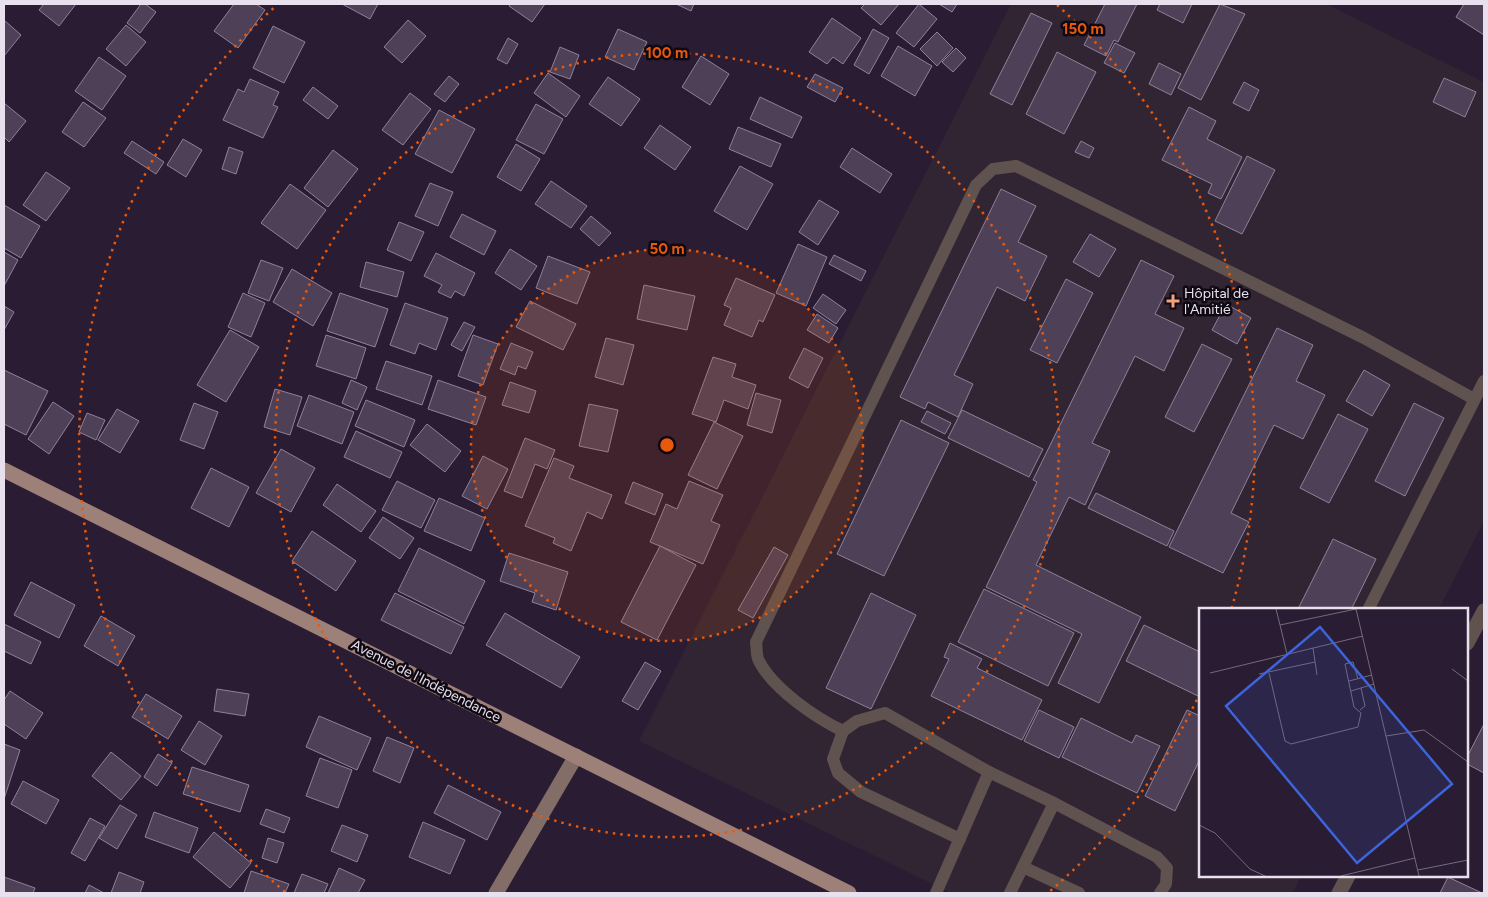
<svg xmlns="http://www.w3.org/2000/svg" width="1488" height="897" font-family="Figtree,sans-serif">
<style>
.medical{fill:#312533}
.building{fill:#4e4057;stroke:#91809a}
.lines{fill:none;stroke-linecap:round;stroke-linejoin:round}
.lane{stroke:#60524e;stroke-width:12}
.street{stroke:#60524e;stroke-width:15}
.secondary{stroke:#836d67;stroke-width:15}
.primary{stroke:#9d8179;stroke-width:15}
.ring{fill:none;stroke:#e8590c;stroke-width:2.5;stroke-dasharray:2.5 5}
.poi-dot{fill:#f1a17c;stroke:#0f0913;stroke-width:2}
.labels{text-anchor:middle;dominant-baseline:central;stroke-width:5;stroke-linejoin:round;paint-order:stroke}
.poi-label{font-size:14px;fill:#e9e0ee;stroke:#0f0913;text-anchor:start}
.street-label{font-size:14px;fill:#e9e0ee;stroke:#0f0913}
.inset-road{fill:none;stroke:#766a7d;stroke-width:1}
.view{fill:#3c64db;fill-opacity:0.15;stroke:#3c64db;stroke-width:2.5}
.inset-edge{fill:none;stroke:#e9e0ee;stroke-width:2.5}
.centre{fill:#e8590c;stroke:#0f0913;stroke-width:2.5}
.ring-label{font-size:15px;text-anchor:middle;font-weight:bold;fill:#e8590c;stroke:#0f0913;stroke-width:5;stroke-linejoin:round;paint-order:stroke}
</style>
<rect width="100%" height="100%" fill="#2a1c32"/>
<!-- medical -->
<polygon class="medical" points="1011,4 1326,4 1484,82 1484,521 1439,609 1200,610 1200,876 1301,876 1293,893 951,893 639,741"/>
<!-- building -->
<g class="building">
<polygon points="44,4 76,4 59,26 39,10"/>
<polygon points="141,4 145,4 156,12 140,33 127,23"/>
<polygon points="234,4 256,4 265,10 238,48 214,31"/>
<polygon points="342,4 378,4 370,19"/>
<polygon points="510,4 545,4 532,22 509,6"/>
<polygon points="676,4 694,4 691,11"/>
<polygon points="865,4 899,4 881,25 861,8"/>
<polygon points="919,4 937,19 914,47 896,33"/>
<polygon points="939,4 957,4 952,12"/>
<polygon points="1105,4 1137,4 1118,42 1114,40 1106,56 1084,45"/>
<polygon points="1160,4 1192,4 1183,23 1157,10"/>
<polygon points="1220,4 1245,14 1201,100 1178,88"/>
<polygon points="1464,4 1484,4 1484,35 1456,17"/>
<polygon points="1031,13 1052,23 1012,105 990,94"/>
<polygon points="832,18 861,38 843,64 833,57 827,64 809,52"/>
<polygon points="4,20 21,35 4,56"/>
<polygon points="408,20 426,36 402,63 384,47"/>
<polygon points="126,25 146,42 126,66 106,49"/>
<polygon points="273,26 305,42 284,83 253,68"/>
<polygon points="618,29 647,42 634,70 605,57"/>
<polygon points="873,29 889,38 869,74 854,65"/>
<polygon points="937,32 953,48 937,66 920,49"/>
<polygon points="508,38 518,44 507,64 497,59"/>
<polygon points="1115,43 1135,53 1124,73 1104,63"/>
<polygon points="898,46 932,66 915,96 881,76"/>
<polygon points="560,47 579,55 570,79 550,72"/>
<polygon points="956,48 966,58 953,72 942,62"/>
<polygon points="1057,52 1096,72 1064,134 1026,114"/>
<polygon points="701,56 729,74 710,105 682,87"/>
<polygon points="99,57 126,76 102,110 75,91"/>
<polygon points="1159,63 1181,74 1171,95 1149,84"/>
<polygon points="548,73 580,96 566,117 534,93"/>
<polygon points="815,74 843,88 835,102 807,87"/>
<polygon points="449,76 459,84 445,102 434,94"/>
<polygon points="608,77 640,99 621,126 589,104"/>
<polygon points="1444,78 1476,92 1465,117 1433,102"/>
<polygon points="250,79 279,92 273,105 278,107 263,138 223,120 238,89 244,92"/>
<polygon points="1244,82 1259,90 1249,111 1233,103"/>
<polygon points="313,87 338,106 328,119 303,100"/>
<polygon points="410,93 431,109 403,145 382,130"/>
<polygon points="760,97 802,117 792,138 750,119"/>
<polygon points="83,102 106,118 84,147 62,132"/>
<polygon points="4,103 26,121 9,142 4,137"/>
<polygon points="536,104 563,119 544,154 516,140"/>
<polygon points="1189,107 1216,121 1207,139 1242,157 1221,199 1208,193 1212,184 1162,160"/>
<polygon points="439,110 475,129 452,173 415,154"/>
<polygon points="660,125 691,147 675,170 644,148"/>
<polygon points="738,127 781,144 771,167 729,149"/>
<polygon points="183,139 202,150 186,177 167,165"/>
<polygon points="132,141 164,162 156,174 124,153"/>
<polygon points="1081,141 1094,148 1089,158 1075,152"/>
<polygon points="516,144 540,159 521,191 497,177"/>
<polygon points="229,147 243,152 236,174 222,169"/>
<polygon points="852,148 892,174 880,193 840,167"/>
<polygon points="333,150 358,169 328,207 304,188"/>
<polygon points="1247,156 1275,170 1242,234 1215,221"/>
<polygon points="740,166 773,184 747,230 714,211"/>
<polygon points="46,172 70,188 46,221 23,205"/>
<polygon points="551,181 587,206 571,228 535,204"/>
<polygon points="430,183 453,192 438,226 415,216"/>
<polygon points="290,184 326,210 297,249 261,223"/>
<polygon points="1001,189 1036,206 1018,242 1047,256 1025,301 997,287 954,375 973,384 958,417 928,402 925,409 900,397"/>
<polygon points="819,200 839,212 818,245 799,232"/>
<polygon points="4,205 40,226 21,258 4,248"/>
<polygon points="462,214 496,231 484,255 450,237"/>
<polygon points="591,216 611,233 599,246 580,229"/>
<polygon points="399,222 424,232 411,261 387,250"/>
<polygon points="1090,234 1116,249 1099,277 1073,262"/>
<polygon points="798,244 827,257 806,306 776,293"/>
<polygon points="510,249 537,266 521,290 495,273"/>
<polygon points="4,252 18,260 4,286"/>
<polygon points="436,253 475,273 464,296 455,291 451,298 438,292 442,285 424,276"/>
<polygon points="834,255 866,271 861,281 829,264"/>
<polygon points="548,256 590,272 577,304 536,288"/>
<polygon points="261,260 283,268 269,301 248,293"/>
<polygon points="1141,260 1174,276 1155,314 1184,328 1164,371 1135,356 1092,443 1110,451 1085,505 1069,497 1036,565 1141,617 1099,703 1058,683 1082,634 986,587 1037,482 1033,480"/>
<polygon points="366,262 404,272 397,297 360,287"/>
<polygon points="292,269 332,293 313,326 273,302"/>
<polygon points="736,278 775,295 763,322 759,320 752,337 724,325 731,308 724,305"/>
<polygon points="1066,279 1093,293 1057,363 1030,350"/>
<polygon points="644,285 695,296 687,330 637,319"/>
<polygon points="243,293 265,303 251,337 228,327"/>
<polygon points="340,293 388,309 375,347 327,331"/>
<polygon points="823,294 846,310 836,324 813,308"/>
<polygon points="530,301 576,324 563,350 516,327"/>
<polygon points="405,303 448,318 436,350 419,343 415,354 390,345"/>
<polygon points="1226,304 1251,318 1237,344 1212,330"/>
<polygon points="4,306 14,312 4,330"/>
<polygon points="817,314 838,328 829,343 807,330"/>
<polygon points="464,322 475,327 462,351 451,345"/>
<polygon points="1277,328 1313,345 1296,381 1325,395 1303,439 1274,425 1231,513 1249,522 1223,573 1169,547"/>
<polygon points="230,330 259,347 226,402 197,385"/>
<polygon points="326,335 366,348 356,379 316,366"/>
<polygon points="473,335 498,344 483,385 458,376"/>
<polygon points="606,338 634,345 623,385 595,377"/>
<polygon points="511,343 533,352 526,369 518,366 515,375 500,369"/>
<polygon points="1202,344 1232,359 1194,432 1165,417"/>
<polygon points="804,348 823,358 808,388 789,378"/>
<polygon points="713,357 736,364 732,377 756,385 748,409 724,400 716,422 692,414"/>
<polygon points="386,361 432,376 422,405 376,389"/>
<polygon points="4,370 48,391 26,435 4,424"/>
<polygon points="1364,370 1390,385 1372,416 1346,401"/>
<polygon points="351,380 367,387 357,410 342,403"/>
<polygon points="438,380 486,397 476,425 428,409"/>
<polygon points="510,382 536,391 529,413 502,405"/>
<polygon points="275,389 302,397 290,435 264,427"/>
<polygon points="756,393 781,400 772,433 747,425"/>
<polygon points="309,395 354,412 342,444 297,426"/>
<polygon points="366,400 415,420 404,447 355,426"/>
<polygon points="53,402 74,416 49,454 28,439"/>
<polygon points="194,403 218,412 204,449 180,440"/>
<polygon points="1414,403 1444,418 1405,496 1375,481"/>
<polygon points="589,404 618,410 608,452 579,446"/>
<polygon points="117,409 139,421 120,453 98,440"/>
<polygon points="962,410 1043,449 1029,477 948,438"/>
<polygon points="927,411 951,423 945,434 921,422"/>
<polygon points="87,413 105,420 96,440 79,432"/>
<polygon points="1338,414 1368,429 1329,503 1300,488"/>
<polygon points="901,420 949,443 884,576 837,554"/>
<polygon points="714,422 743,436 717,489 688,475"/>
<polygon points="427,424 461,451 445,472 410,445"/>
<polygon points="356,431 402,452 390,478 344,457"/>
<polygon points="525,438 555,450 547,469 535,464 522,498 504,491"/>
<polygon points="281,449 315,468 291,512 256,493"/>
<polygon points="483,456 508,469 487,509 462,496"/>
<polygon points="554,458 574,466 569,478 612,495 602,519 587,512 571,551 553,543 555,538 525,526"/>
<polygon points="211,468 249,487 229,527 191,508"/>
<polygon points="397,481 435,500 421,528 382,510"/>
<polygon points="689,481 723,495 711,521 720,525 703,564 650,542 666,504 677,509"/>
<polygon points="633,482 663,494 655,515 625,503"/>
<polygon points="337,484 376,511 361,532 323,505"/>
<polygon points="1096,493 1174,531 1167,546 1088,508"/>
<polygon points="439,498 485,518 471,551 424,531"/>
<polygon points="383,517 414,538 400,559 369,538"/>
<polygon points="312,531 356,561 336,591 292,561"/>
<polygon points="1333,539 1376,559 1351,610 1298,609"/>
<polygon points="660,546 696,565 657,640 621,622"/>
<polygon points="774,547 788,555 753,618 738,610"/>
<polygon points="419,548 485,581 464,624 398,591"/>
<polygon points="509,553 568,572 556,610 532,602 535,593 500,581"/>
<polygon points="31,582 75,605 59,638 14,615"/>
<polygon points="984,589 1074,633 1048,686 958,642"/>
<polygon points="395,593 464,627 451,654 381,620"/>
<polygon points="871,593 916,615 871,709 826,688"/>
<polygon points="505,613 580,657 561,688 486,645"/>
<polygon points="101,616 135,636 118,666 84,646"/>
<polygon points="4,624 41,642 31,664 4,651"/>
<polygon points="1144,625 1200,652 1200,697 1126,661"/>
<polygon points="950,643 982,659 977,668 1042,700 1022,740 931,696 949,659 944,657"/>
<polygon points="645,662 661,671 638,710 622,701"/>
<polygon points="217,689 249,694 245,716 214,711"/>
<polygon points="10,691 43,713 26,739 4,724 4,700"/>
<polygon points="146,694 182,716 168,739 132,717"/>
<polygon points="1039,710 1074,727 1059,758 1024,741"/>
<polygon points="1187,710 1200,716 1200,759 1175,811 1145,796"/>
<polygon points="319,716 371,738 357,770 306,747"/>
<polygon points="1081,718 1132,743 1136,735 1160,746 1137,793 1062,757"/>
<polygon points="199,721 222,736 205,765 181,750"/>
<polygon points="1484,724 1484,773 1467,764 1467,757"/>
<polygon points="387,737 414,748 400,783 373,771"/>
<polygon points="4,744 20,750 4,799"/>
<polygon points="111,752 141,776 121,800 92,776"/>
<polygon points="158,754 172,763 157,786 144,777"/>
<polygon points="320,758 352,770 338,808 306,796"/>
<polygon points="192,767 249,785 240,812 183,794"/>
<polygon points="23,781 59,800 46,824 11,804"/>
<polygon points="448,785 501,812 487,840 434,813"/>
<polygon points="120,805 137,815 117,849 99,838"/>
<polygon points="266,809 290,818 284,833 260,824"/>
<polygon points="154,812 198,828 189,853 145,837"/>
<polygon points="90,818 105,826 85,861 71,853"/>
<polygon points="423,822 465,840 450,874 409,857"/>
<polygon points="342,825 368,835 357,862 331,851"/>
<polygon points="214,832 251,863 230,888 193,857"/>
<polygon points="268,838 284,843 277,863 262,858"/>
<polygon points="339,868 365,880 358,893 328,893"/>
<polygon points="251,871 289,884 285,893 244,893"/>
<polygon points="119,872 144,882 140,893 111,893"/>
<polygon points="302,874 328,884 324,893 294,893"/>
<polygon points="4,877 35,888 33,893 4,893"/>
<polygon points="1448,877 1482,893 1440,893"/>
<polygon points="89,885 104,893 85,893"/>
</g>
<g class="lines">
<!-- lane -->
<g class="lane">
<polyline points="1368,610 1484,381"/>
<polyline points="843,731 833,759 838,773 861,792 960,839"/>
<polyline points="1023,867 1079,893"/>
<polyline points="936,893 989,772"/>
<polyline points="1010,893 1054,803"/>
<path d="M1160,893L1166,884L1167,868L1157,857L1054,803L989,772L885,713L857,721L843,731C816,718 773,689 759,661C756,656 757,648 756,642L976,185L993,169L1016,166L1364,338L1474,399"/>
</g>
<!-- street -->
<g class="street">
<polyline points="1467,643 1484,611"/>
<polyline points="1339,893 1348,876"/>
</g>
<!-- secondary -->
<polyline class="secondary" points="496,893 576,756"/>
<!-- primary -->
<polyline class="primary" points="4,470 849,893"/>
</g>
<!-- distance rings -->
<circle cx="667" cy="445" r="196" fill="#e8590c" fill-opacity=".12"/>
<g class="ring">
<circle cx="667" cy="445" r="196"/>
<circle cx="667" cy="445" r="392"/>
<path d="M1200 693A588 588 0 0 1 1049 892M285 892A588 588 0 0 1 277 5M1057 5A588 588 0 0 1 1232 607"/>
</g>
<!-- markers -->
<path class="poi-dot" d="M1170.5 293.5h5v5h5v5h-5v5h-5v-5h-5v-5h5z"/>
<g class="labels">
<!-- poi labels -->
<g class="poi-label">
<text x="1184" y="293">Hôpital de<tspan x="1184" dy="16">l'Amitié</tspan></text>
</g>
<!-- street labels -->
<g class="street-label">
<text transform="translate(426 681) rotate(27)">Avenue de l'Indépendance</text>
</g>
</g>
<!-- overview -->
<g transform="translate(1199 608)">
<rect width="269" height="269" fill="#2a1c32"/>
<path class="inset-road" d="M77,1L81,17L157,1M157,1L220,268M81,17L88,46M114,40L118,67M253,61L269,73M11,65L164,28M70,65L86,133L92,136L159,119L162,105L155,99L146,56L154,54L159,71M60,66L116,54M150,73L173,67M152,83L175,76M161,102L166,98L162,80M187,128L225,122L269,154M0,217L16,225L51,261L66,268M219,262L269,252M142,268L216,250"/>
<path class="view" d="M121,19L253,176L158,255L27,98Z"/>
<rect width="269" height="269" class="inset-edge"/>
</g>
<circle cx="667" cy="445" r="8" class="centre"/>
<g class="ring-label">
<text x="1083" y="34">150 m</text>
<text x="667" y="58">100 m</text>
<text x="667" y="254">50 m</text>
</g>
<!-- border -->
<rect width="1488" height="897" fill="none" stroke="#e9e0ee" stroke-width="10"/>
</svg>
